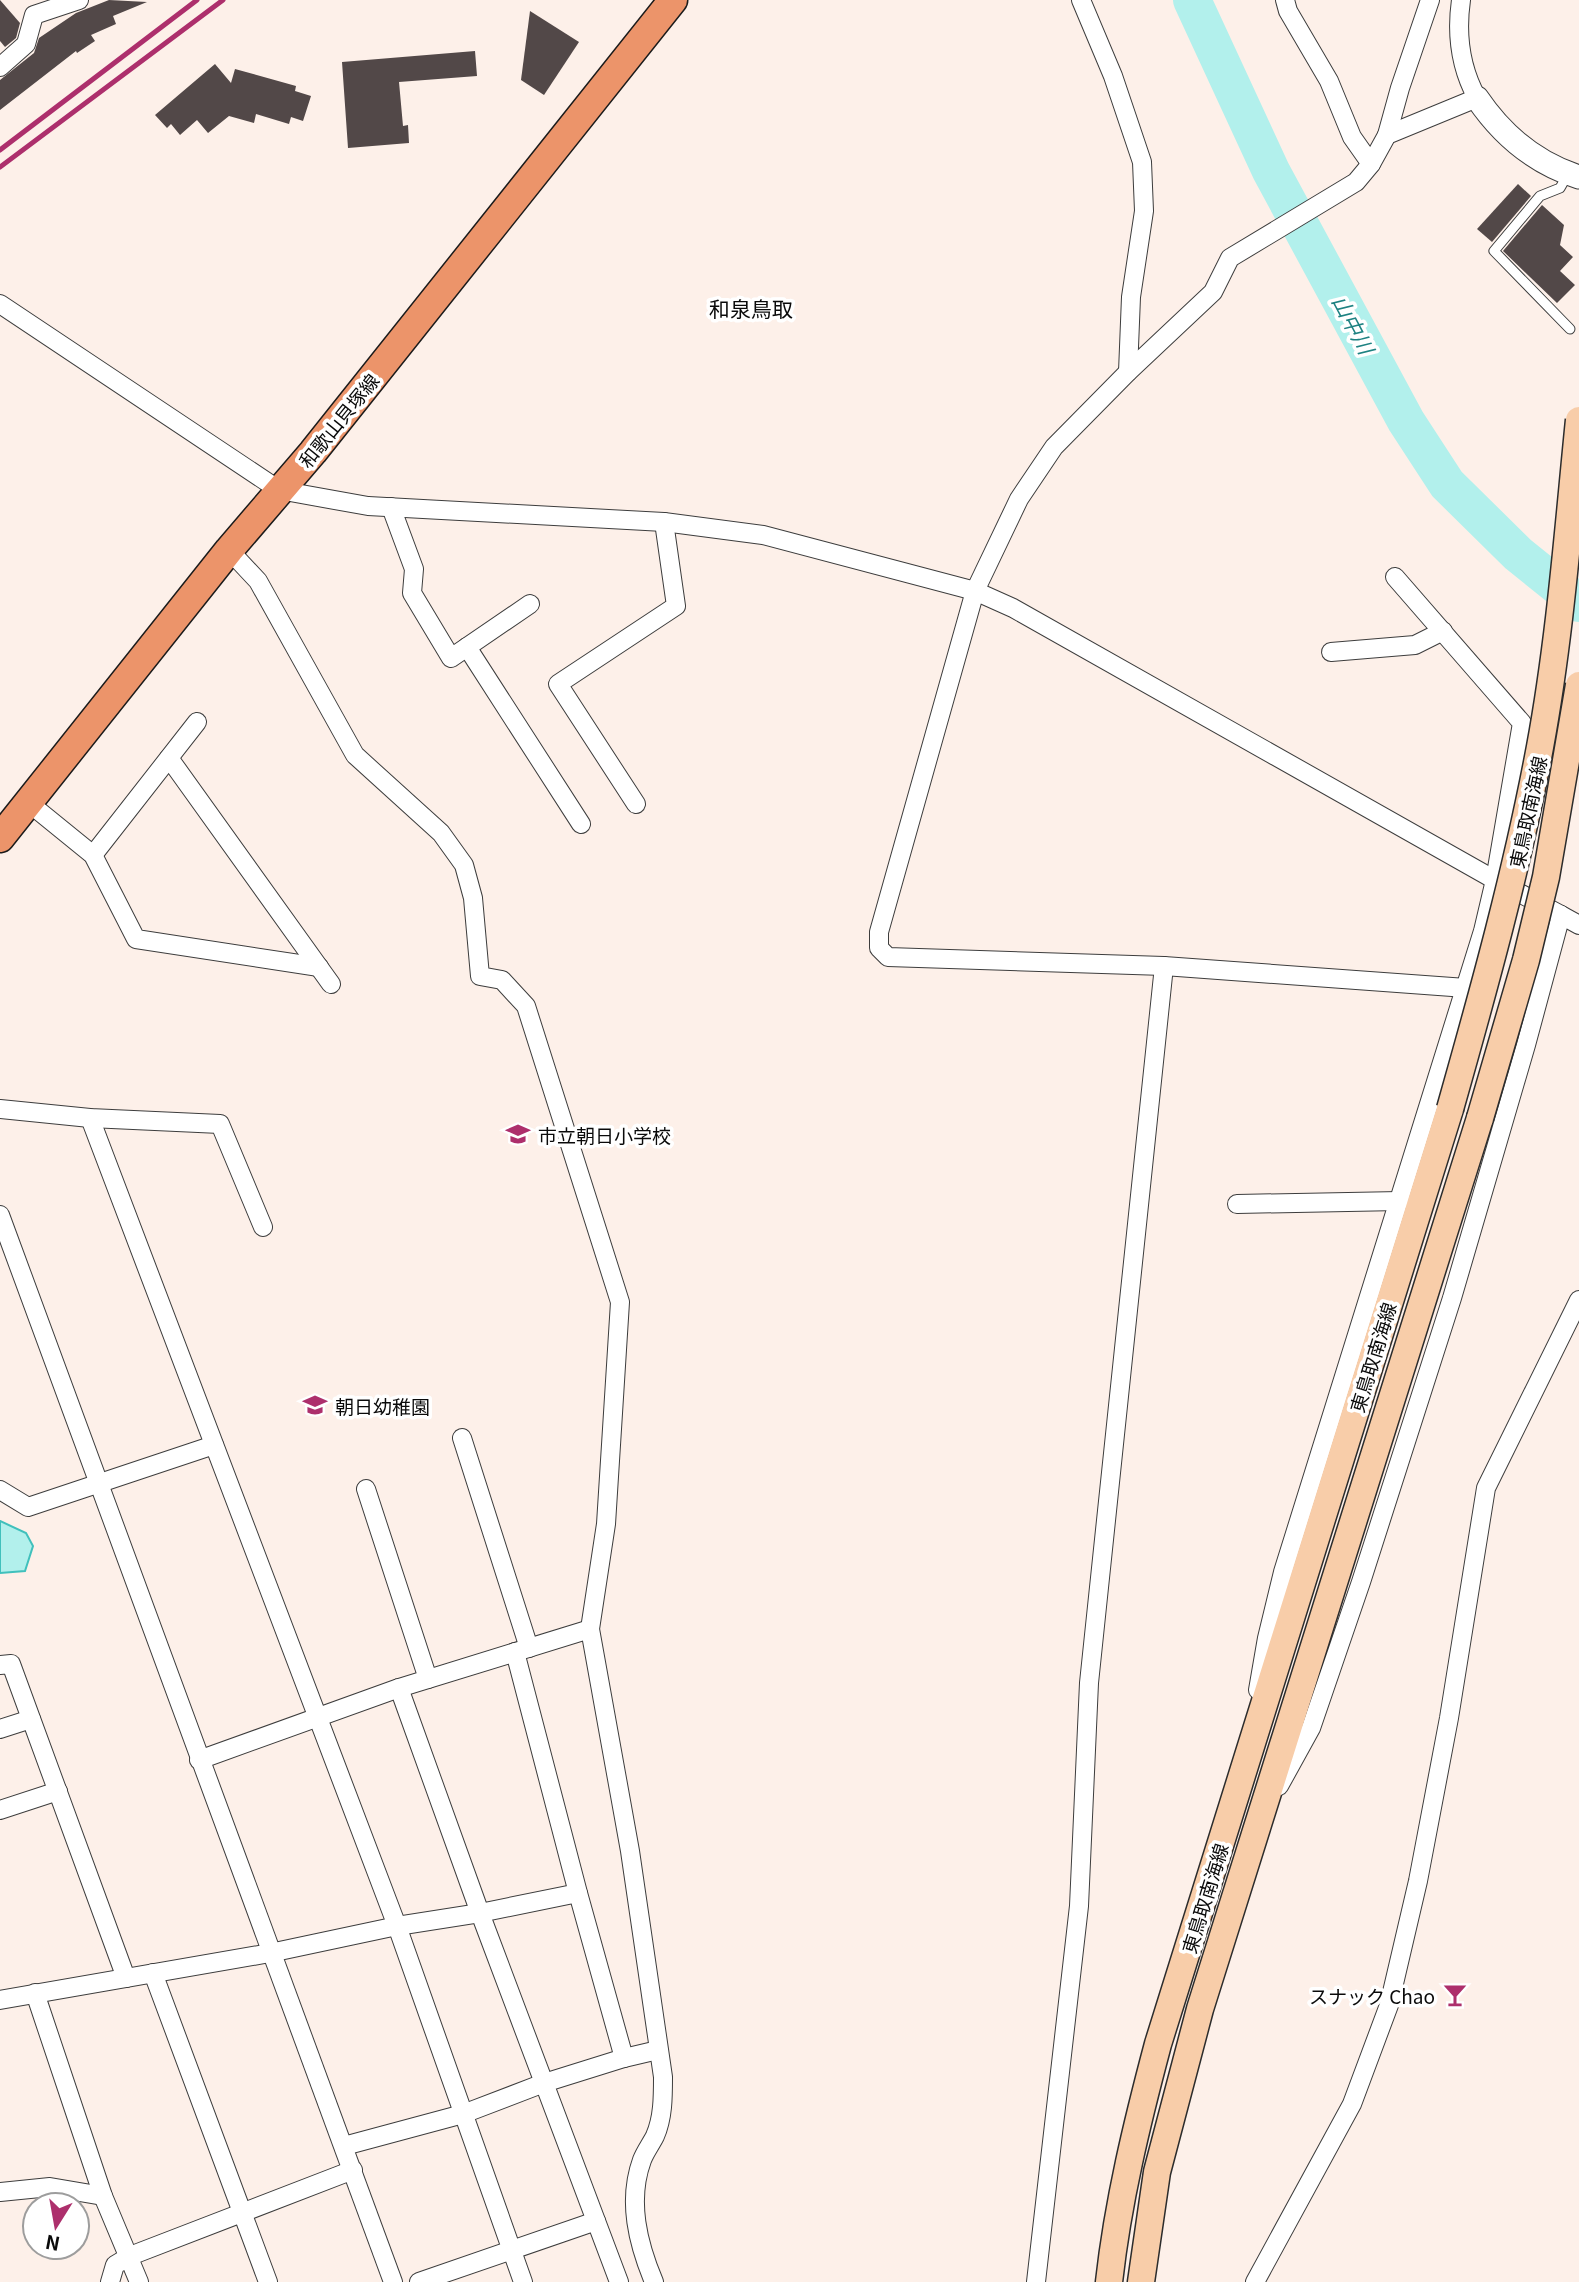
<svg xmlns="http://www.w3.org/2000/svg" width="1579" height="2282" font-family="Georgia,'Noto Sans JP',serif">
<style>
.water{fill:#b2f0ec;stroke:#40c0bc;stroke-width:2}
.lines{fill:none;stroke-linecap:round;stroke-linejoin:round}
.river{stroke:#b2f0ec;stroke-width:38}
.building{fill:#524848}
.service-casing{stroke:#3d3d3d;stroke-width:11}
.minor-casing{stroke:#3d3d3d;stroke-width:20}
.tertiary-casing{stroke:#3d3d3d;stroke-width:25}
.secondary-casing{stroke:#2c2c2c;stroke-width:29}
.primary-casing{stroke:#1b1b1b;stroke-width:31}
.service{stroke:#fff;stroke-width:9}
.minor{stroke:#fff;stroke-width:18}
.tertiary{stroke:#fff;stroke-width:23}
.secondary{stroke:#f8cda9;stroke-width:26}
.primary{stroke:#ec946a;stroke-width:28}
.rail{stroke:#ad2f6c;stroke-width:5}
.secondary-bridge-casing{stroke:#2c2c2c;stroke-width:29;stroke-linecap:butt}
.secondary-bridge{stroke:#f8cda9;stroke-width:26}
.labels{text-anchor:middle;dominant-baseline:central;stroke-width:7;stroke-linejoin:round;paint-order:stroke}
.street-label{font-size:19px;fill:#0a0a0a;stroke:#fff}
.poi-label{font-size:19px;fill:#0a0a0a;stroke:#fff;text-anchor:start}
.neighbourhood-label{font-size:21px;fill:#0a0a0a;stroke:#fff}
.water-label{font-size:21px;font-style:italic;fill:#1e8282;stroke:#fff}
</style>
<rect width="100%" height="100%" fill="#fdf0e9"/>
<!-- water -->
<polygon class="water" points="0,1521 26,1533 33,1546 25,1571 0,1573"/>
<g class="lines">
<!-- river -->
<polyline class="river" points="1192,0 1271,171 1406,421 1447,484 1518,554 1579,603"/>
</g>
<!-- building -->
<g class="building">
<polygon points="0,0 20,23 16,38 5,47 0,41"/>
<polygon points="109,0 147,2 113,16 116,24 91,35 95,41 77,53 76,51 0,110 0,80 34,53 39,38 76,13"/>
<polygon points="530,11 579,42 544,95 521,80"/>
<polygon points="475,51 477,76 399,82 403,126 408,125 409,143 348,148 342,62"/>
<polygon points="215,64 231,83 235,69 296,86 295,91 311,96 303,121 291,117 289,124 256,114 254,123 229,116 208,133 197,120 180,135 171,124 167,128 155,115"/>
<polygon points="1518,184 1531,196 1492,242 1477,229"/>
<polygon points="1542,205 1564,225 1560,245 1573,257 1560,271 1575,285 1557,303 1503,251"/>
</g>
<g class="lines">
<!-- service casing -->
<g class="service-casing">
<polyline id="service" points="1568,174 1560,188 1540,196 1494,251 1570,329"/>
</g>
<!-- minor casing -->
<g class="minor-casing">
<g id="minor">
<polyline points="1081,0 1113,76 1142,162 1144,211 1131,297 1128,372"/>
<polyline points="1285,0 1288,11 1329,81 1352,137 1371,164"/>
<path d="M1461,0C1456,35 1460,67 1477,98L1387,135L1371,164L1356,182L1230,258L1213,292L1128,372L1054,447L1019,499L975,591L879,932V948L888,957L1164,966L1466,988"/>
<polyline points="0,67 26,44 34,15 79,0"/>
<polyline points="1387,135 1400,88 1430,0"/>
<polyline points="0,304 279,490 368,506 664,522 763,535 975,591 1013,608 1495,880 1561,915"/>
<polyline points="391,507 414,569 412,593 451,658 530,604"/>
<path d="M229,550L258,581L355,755L441,833L464,865L473,898L480,976L502,980L526,1006L620,1302L606,1524L590,1629L630,1851L663,2077C663,2097 663,2118 655,2136C651,2144 645,2152 642,2160C627,2201 638,2244 654,2282"/>
<polyline points="467,647 581,824"/>
<polyline points="1331,652 1415,645 1443,631"/>
<polyline points="169,758 331,984"/>
<polyline points="29,803 93,855 136,939 319,967"/>
<polyline points="636,804 558,684 676,606 664,522"/>
<polyline points="93,855 197,722"/>
<polyline points="0,1109 90,1118 220,1124 263,1227"/>
<polyline points="90,1118 397,1926 523,2282"/>
<polyline points="1237,1204 1400,1201"/>
<polyline points="0,1215 393,2282"/>
<polyline points="462,1438 529,1648"/>
<polyline points="366,1489 428,1679"/>
<polyline points="0,1490 28,1507 214,1445"/>
<polyline points="515,1652 578,1893 624,2058"/>
<polyline points="0,1665 11,1664 126,1978"/>
<polyline points="399,1688 480,1913 619,2282"/>
<polyline points="1258,1690 1267,1638 1283,1572 1483,931 1495,880 1522,723 1395,577"/>
<polyline points="0,1729 31,1719"/>
<polyline points="199,1760 399,1688 590,1629"/>
<polyline points="1279,1786 1311,1728 1361,1582 1452,1298 1526,1045 1561,915 1579,925"/>
<polyline points="0,1810 58,1791"/>
<polyline points="153,1973 268,2282"/>
<polyline points="35,1993 103,2196 139,2282"/>
<polyline points="0,2000 270,1953 397,1926 480,1913 578,1893"/>
<polyline points="344,2146 463,2114 544,2083 624,2058 658,2050"/>
<polyline points="0,2192 50,2187 103,2196"/>
<polyline points="110,2282 115,2265 130,2256 353,2170"/>
<polyline points="419,2282 596,2221"/>
<polyline points="1036,2282 1079,1906 1089,1683 1164,966"/>
<polyline points="1255,2282 1352,2104 1389,2005 1418,1881 1449,1718 1486,1488 1579,1300"/>
</g>
</g>
<!-- tertiary casing -->
<g class="tertiary-casing">
<path id="tertiary" d="M1477,98C1502,135 1535,163 1579,177"/>
</g>
<!-- secondary casing -->
<g class="secondary-casing">
<g id="secondary">
<path d="M1109,2282C1118,2201 1137,2123 1158,2044L1450,1109"/>
<polyline points="1141,2282 1157,2172 1200,2009 1480,1118"/>
</g>
</g>
<!-- primary casing -->
<g class="primary-casing">
<polyline id="primary" points="0,838 229,550 313,452 673,0"/>
</g>
<!-- service -->
<use href="#service" class="service"/>
<!-- minor -->
<use href="#minor" class="minor"/>
<!-- tertiary -->
<use href="#tertiary" class="tertiary"/>
<!-- secondary -->
<use href="#secondary" class="secondary"/>
<!-- primary -->
<use href="#primary" class="primary"/>
<!-- rail -->
<g class="rail">
<polyline points="0,150 197,0"/>
<polyline points="0,167 223,0"/>
</g>
<!-- secondary-bridge casing -->
<g class="secondary-bridge-casing">
<g id="secondary-bridge">
<path d="M1450,1109C1484,989 1517,870 1540,747C1560,639 1568,529 1579,420"/>
<polyline points="1480,1118 1526,960 1546,877 1579,685"/>
</g>
</g>
<!-- secondary-bridge -->
<use href="#secondary-bridge" class="secondary-bridge"/>
</g>
<!-- icons -->
<defs>
<g id="school-bare" transform="scale(1.89)"><path d="M0-5L7-2L0 1L-7-2ZM-4 1L0 2.5L4 1V4Q0 6-4 4Z" fill="#ad2f6c" stroke="#fff" stroke-width="2.5" paint-order="stroke"/></g>
<g id="bar-bare" transform="scale(1.89)"><path d="M-6-5H6L.8 .8V4.5H3.5V6h-7V4.5H-.8V.8Z" fill="#ad2f6c" stroke="#fff" stroke-width="2.5" paint-order="stroke"/></g>
</defs>
<g fill-rule="evenodd">
<use href="#school-bare" x="518" y="1134"/>
<use href="#school-bare" x="315" y="1405"/>
<use href="#bar-bare" x="1455" y="1995"/>
</g>
<g class="labels">
<!-- street labels -->
<g class="street-label">
<text transform="translate(338 420) rotate(-51)">和歌山貝塚線</text>
<text transform="translate(1527 812) rotate(-78)">東鳥取南海線</text>
<text transform="translate(1372 1357) rotate(-73)">東鳥取南海線</text>
<text transform="translate(1204 1898) rotate(-73)">東鳥取南海線</text>
</g>
<!-- poi labels -->
<g class="poi-label">
<text x="538" y="1134">市立朝日小学校</text>
<text x="335" y="1405">朝日幼稚園</text>
<text x="1435" y="1995" text-anchor="end">スナック Chao</text>
</g>
<!-- neighbourhood labels -->
<g class="neighbourhood-label">
<text x="751" y="308">和泉鳥取</text>
</g>
<!-- water labels -->
<g class="water-label">
<text transform="translate(1354 324) rotate(62)">山中川</text>
</g>
</g>
<!-- north arrow -->
<g transform="translate(56 2226) rotate(191)"><circle r="33" fill="#ffffff" stroke="#9d9d9d" stroke-width="2"/>
<path d="M0-5L12 26L0 18L-12 26Z" fill="#ad2f6c"/>
<text y="-10" font-size="19" font-weight="bold" text-anchor="middle" fill="#0a0a0a">N</text>
</g>
</svg>
